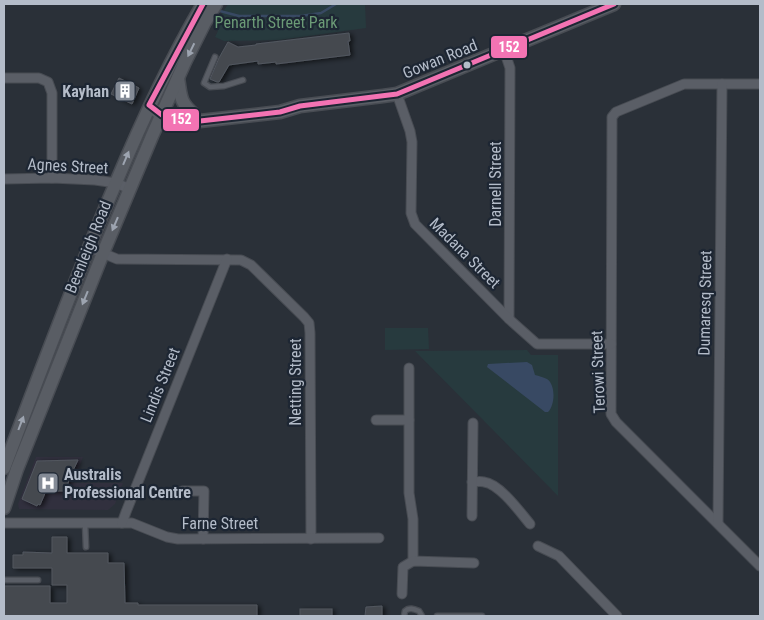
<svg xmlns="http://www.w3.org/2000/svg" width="764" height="620" font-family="'Roboto Condensed',sans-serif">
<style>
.medical{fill:#31303e}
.green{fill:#273a3e}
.water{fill:#384963}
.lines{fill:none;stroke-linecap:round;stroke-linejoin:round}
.stream{stroke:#384963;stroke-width:2.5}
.building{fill:#444950;stroke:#52575f;filter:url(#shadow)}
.lane-casing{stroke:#484c53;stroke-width:7}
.street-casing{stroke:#484c53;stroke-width:11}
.secondary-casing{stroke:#484c53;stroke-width:15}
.lane{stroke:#5a5e66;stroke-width:4.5}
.street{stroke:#5a5e66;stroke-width:9}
.secondary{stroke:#595d64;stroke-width:12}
.bus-1-casing{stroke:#1d2633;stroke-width:9}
.bus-1{stroke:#f373b3;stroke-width:5}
.oneway{fill:#9da4b0}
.bus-dot{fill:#b4bcc9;stroke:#1d2633;stroke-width:2}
.labels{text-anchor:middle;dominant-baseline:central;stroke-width:4.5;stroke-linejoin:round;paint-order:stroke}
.park-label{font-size:16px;fill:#6b9a76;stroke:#1d2633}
.street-label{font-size:16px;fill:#b4bcc9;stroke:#1d2633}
.poi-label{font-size:16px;font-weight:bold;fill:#b4bcc9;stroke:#1d2633;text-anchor:end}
.line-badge{stroke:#1d2633;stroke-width:2}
.badge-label{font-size:14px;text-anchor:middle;font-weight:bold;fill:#fff}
</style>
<defs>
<filter id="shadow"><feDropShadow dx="3" dy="1.5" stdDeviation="2.5" flood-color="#0009"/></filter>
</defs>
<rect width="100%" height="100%" fill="#2a3038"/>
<!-- medical -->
<polygon class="medical" points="36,457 83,457 73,483 123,483 115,504 108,510 19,509 18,504"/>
<!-- green -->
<g class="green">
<polygon points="228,4 365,4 366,28 279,40 224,41 215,37 218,31 214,26"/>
<polygon points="385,328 428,328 429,349 385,350"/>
<polygon points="527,350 531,355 558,355 558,496 415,351"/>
</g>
<!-- water -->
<path class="water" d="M527,362L532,365L535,375C539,376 543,377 547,379C556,385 555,405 548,412H545L487,367L488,364Z"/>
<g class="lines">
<!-- stream -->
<polyline class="stream" points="216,10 239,16 301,16 321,13 336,4"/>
</g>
<!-- building -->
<g class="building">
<polygon points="349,33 350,41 348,41 350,55 276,64 276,62 258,64 258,61 229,65 219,82 217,82 210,79 219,58 228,42 238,47 256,45 256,44"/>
<polygon points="119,78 139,88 132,104 111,94"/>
<polygon points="78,460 70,477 66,490 63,491 46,491 40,505 38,504 37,506 22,499 37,461"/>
<polygon points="52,537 67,537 67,553 108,553 108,563 124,563 125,603 138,603 138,605 257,605 257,616 4,616 4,586 50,586 50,603 67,603 67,585 52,585 52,568 13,568 13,555 23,555 23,552 52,553"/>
<polygon points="382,606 382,616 365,616 366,607"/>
<rect x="300" y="609" width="32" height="7"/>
</g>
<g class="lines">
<!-- lane casing -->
<g class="lane-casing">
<g id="lane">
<polyline points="215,57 204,83 210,87 224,86 243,80"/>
<polyline points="85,523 86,547"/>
<polyline points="4,580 38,580"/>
<path d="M404,616L405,611C409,607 414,609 419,611L422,616"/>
<polyline points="437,616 482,616"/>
</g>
</g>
<!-- street casing -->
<g class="street-casing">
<g id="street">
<polyline points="504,50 510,68 509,319"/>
<polyline points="4,78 39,78 48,82 52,93 52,178"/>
<polyline points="760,84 684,84 616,112 612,117 611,414 616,422 760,566"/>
<polyline points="397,94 410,131 412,142 411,213 415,224 509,319 537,344 611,344"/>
<polyline points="4,179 52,178 95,180 116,183 130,189"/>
<polyline points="88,247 117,259 241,260 251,265 304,317 309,323 310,333 311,539"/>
<polyline points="409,368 409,493 413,519 413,561"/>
<polyline points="376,420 409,420"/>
<path d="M472,482C476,482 480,481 484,482C500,484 520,512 530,524"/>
<polyline points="182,491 204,491 203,539"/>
<polyline points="472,516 473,423"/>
<polyline points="4,523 132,523 167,537 178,539 379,538"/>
<polyline points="122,523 126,512 227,259"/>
<polyline points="718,523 722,84"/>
<polyline points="538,546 559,556 617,616"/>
<polyline points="402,594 403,567 413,561 474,563"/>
</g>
</g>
<!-- secondary casing -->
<g class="secondary-casing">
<g id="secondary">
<path d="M178,78C181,95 179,102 194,114"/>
<polyline points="156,111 162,115 175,119 200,121 280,112 300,106 383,96 397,94 614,4"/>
<path d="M4,468C40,373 75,278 115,185C141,123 169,62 203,4"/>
<polyline points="4,508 17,469 103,253 152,136 185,62 205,22 216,4"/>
</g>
</g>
<!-- lane -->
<use href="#lane" class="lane"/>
<!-- street -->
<use href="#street" class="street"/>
<!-- secondary -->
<use href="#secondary" class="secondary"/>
<!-- bus-1 casing -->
<g class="bus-1-casing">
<polyline id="bus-1" points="203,4 149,105 162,115 175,119 200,121 280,112 300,106 397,94 614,4"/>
</g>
<!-- bus-1 -->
<use href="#bus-1" class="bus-1"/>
</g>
<!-- one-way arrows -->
<defs><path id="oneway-solid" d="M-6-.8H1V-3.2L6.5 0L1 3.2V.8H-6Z" transform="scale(1.25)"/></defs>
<g class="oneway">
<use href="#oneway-solid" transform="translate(191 50) rotate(116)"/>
<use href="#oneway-solid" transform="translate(126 158) rotate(-67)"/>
<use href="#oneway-solid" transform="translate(115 224) rotate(113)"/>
<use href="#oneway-solid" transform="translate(85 298) rotate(112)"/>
<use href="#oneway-solid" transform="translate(21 423) rotate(-69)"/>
</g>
<!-- icons -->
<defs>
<g id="building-square" transform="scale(1.125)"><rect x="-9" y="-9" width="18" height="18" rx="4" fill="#848b96" stroke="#1d2633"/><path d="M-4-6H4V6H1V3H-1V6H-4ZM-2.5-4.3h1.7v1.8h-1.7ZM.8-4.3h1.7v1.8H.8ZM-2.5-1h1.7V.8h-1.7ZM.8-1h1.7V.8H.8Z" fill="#fff"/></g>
<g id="hospital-square" transform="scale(1.125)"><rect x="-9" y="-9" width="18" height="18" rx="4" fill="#848b96" stroke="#1d2633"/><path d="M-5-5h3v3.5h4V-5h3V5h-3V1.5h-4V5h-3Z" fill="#fff"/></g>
</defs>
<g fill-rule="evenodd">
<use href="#building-square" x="125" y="91"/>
<use href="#hospital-square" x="48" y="483"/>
</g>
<!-- markers -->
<circle class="bus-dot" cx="467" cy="65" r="4.5"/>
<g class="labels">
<!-- park labels -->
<g class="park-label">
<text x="276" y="22">Penarth Street Park</text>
</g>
<!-- street labels -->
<g class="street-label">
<text transform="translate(440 59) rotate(-22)">Gowan Road</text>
<text transform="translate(68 166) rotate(3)">Agnes Street</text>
<text transform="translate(495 184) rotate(-90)">Darnell Street</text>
<text transform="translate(88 247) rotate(-68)">Beenleigh Road</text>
<text transform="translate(465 253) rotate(45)">Madana Street</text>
<text transform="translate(705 303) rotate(-89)">Dumaresq Street</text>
<text transform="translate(598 372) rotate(-92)">Terowi Street</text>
<text transform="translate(295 382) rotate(-90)">Netting Street</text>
<text transform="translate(160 385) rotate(-68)">Lindis Street</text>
<text x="220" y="523">Farne Street</text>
</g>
<!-- poi labels -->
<g class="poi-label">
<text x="109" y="91">Kayhan</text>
<text x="64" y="474" text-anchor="start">Australis<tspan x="64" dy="18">Professional Centre</tspan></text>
</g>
</g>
<g class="line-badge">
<rect x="490" y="35" width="38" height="24" rx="5" fill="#f373b3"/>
<rect x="162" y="108" width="38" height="24" rx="5" fill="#f373b3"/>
</g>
<g class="badge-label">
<text x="509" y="52">152</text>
<text x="181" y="124">152</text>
</g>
<!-- border -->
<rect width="764" height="620" fill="none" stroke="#b4bcc9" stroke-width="10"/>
</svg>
